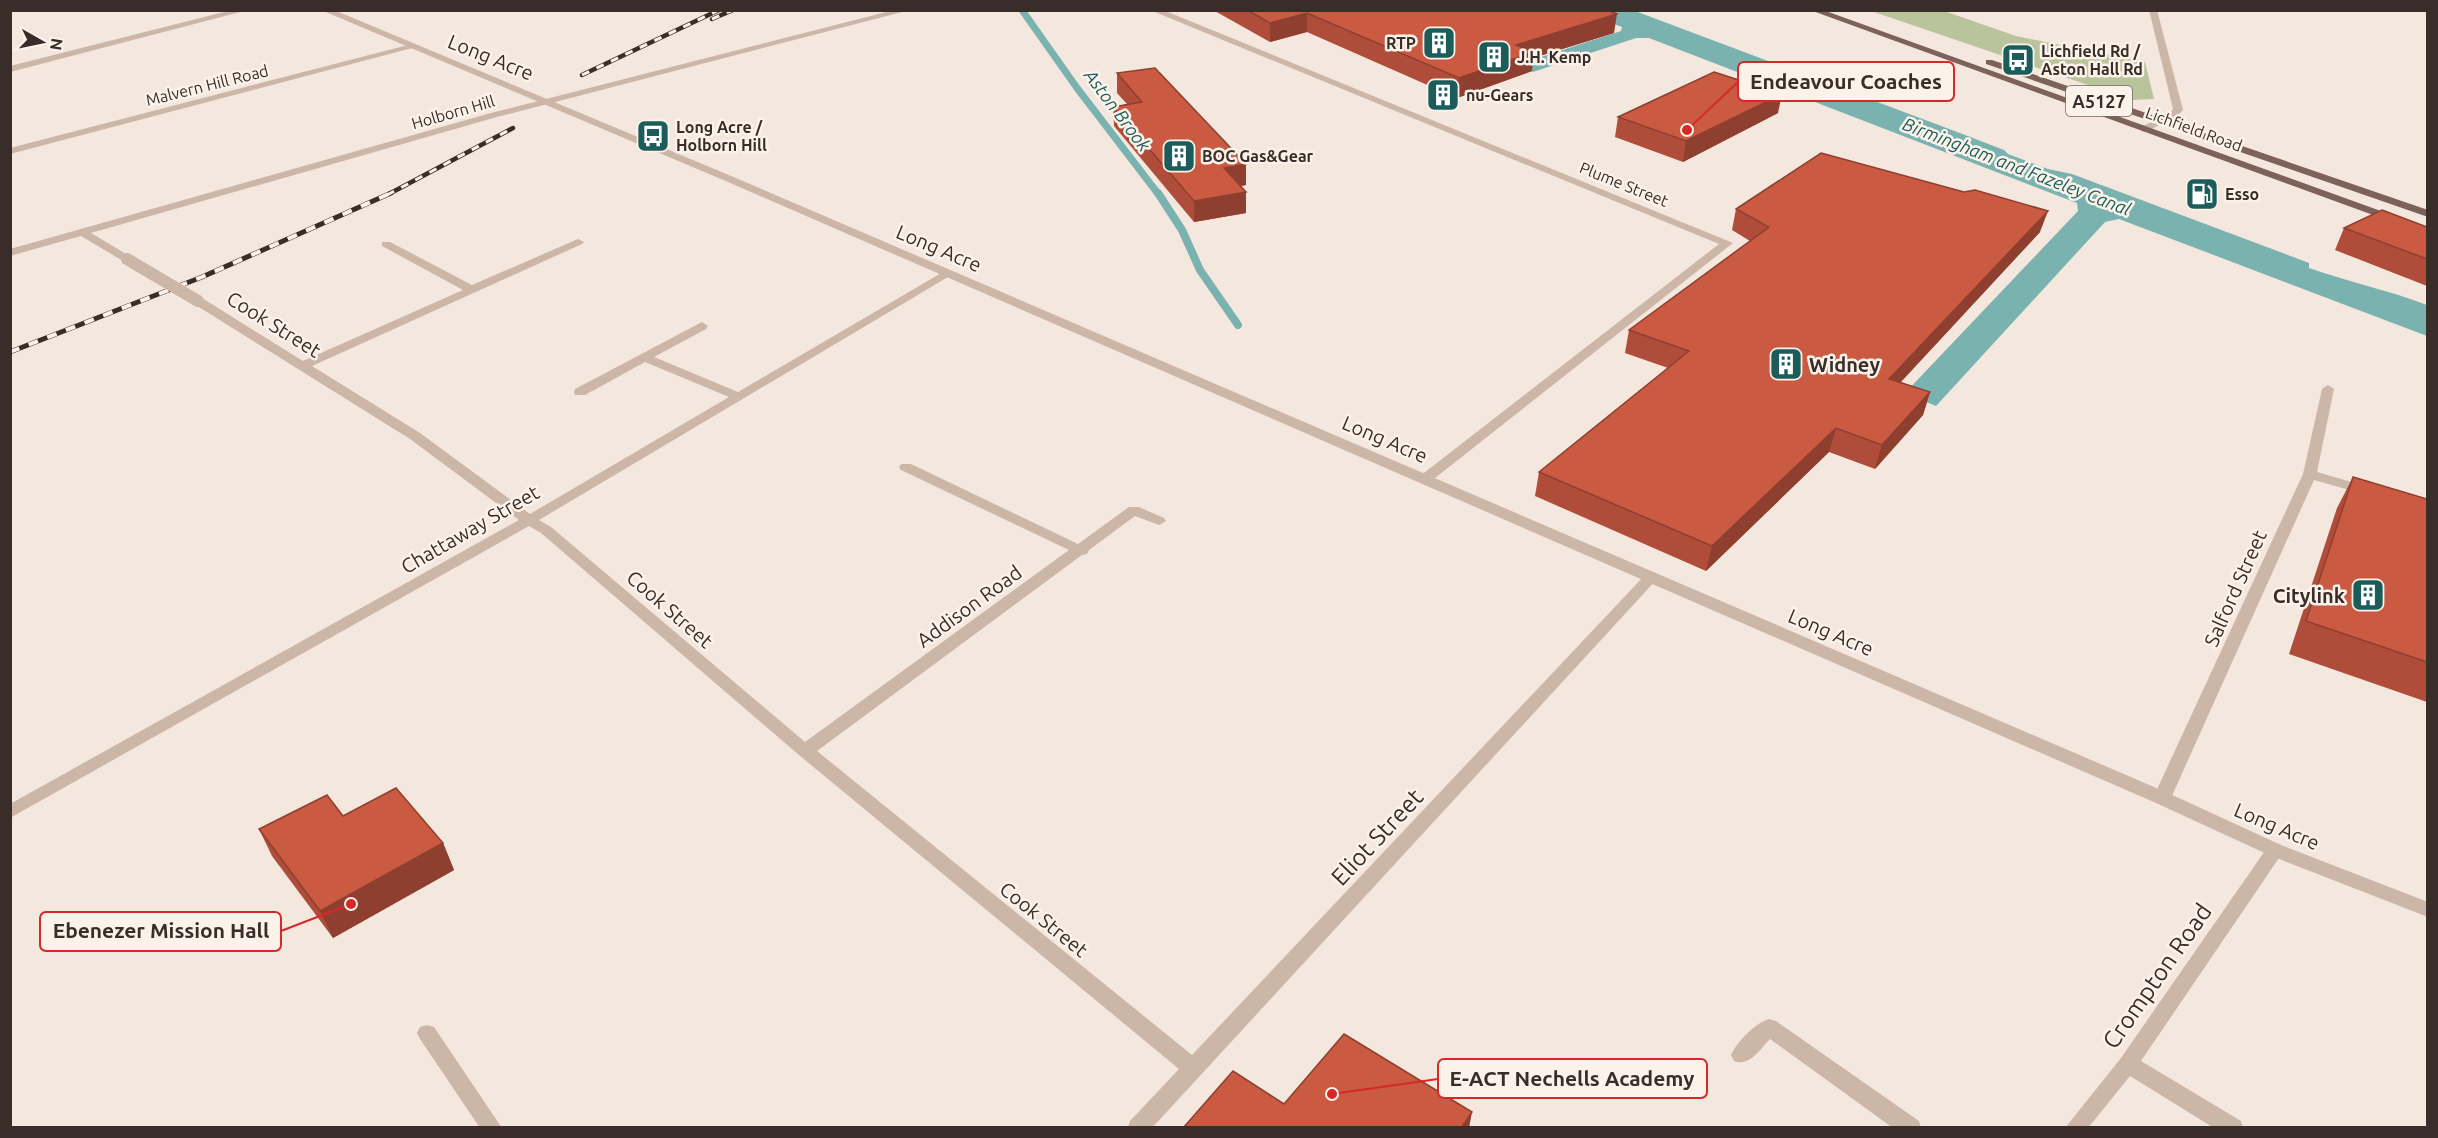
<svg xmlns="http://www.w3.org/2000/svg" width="2438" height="1138" font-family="Ubuntu,sans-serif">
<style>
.green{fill:#b9c49c}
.water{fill:#7ab2b0}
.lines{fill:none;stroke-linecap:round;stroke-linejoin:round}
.stream-far1{stroke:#7ab2b0;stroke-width:7}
.stream{stroke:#7ab2b0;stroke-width:8}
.minor{fill:#ccb6a8;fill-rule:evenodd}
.tertiary{fill:#ccb6a8;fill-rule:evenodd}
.primary{fill:#7c6259;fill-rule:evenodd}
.rail-far1-casing{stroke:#392d29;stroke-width:4.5}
.rail-casing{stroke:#392d29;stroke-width:5}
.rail-far1{stroke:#fbf2ea;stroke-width:3;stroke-dasharray:8;stroke-linecap:butt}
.rail{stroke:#fbf2ea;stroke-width:4;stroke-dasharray:10;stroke-linecap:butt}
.minor-bridge{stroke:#ccb6a8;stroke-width:12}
.wall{fill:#af4d3a}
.shaded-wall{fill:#8e3f2f}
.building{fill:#cb5a43;stroke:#8e3f2f;stroke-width:1.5}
.labels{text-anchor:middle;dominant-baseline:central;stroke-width:5;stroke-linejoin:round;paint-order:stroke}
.far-poi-label{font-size:16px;font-weight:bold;fill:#392d29;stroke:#fbf2ea;text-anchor:start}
.far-street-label{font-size:16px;fill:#392d29;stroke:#fbf2ea}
.shield{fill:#fbf2ea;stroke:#736863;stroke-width:1.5}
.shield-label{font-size:18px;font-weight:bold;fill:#392d29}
.far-water-label{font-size:18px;font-style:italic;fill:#1c5d5c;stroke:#fbf2ea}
.street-label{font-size:20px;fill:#392d29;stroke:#fbf2ea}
.poi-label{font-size:20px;font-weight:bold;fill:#392d29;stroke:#fbf2ea;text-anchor:start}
.near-street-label{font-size:24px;fill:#392d29;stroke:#fbf2ea}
.leader{fill:none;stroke:#d62828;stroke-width:2}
.callout-dot{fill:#d62828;stroke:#fbf2ea;stroke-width:2}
.callout{fill:#fbf2ea;stroke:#d62828;stroke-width:2}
.callout-label{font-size:21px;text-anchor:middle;font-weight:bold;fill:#392d29}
</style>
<rect width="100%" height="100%" fill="#f4e7dd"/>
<!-- green -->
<polygon class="green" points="1871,11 1944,11 2016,36 2145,62 2154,99 2132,100"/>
<!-- water -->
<path class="water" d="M1580,11H1635L1952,130L2004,150L2008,154L2048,169L2072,174L2309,263V268C2349,282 2388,290 2427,305V336L2119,219L2105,222L1936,406L1905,393L2078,211L2077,203L1649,38H1636L1533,72L1516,65L1621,31L1622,27Z"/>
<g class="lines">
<!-- stream-far1 -->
<polyline class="stream-far1" points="1022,10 1077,88 1159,195"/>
<!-- stream -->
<polyline class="stream" points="1158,193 1182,230 1200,270 1238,325"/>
<!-- minor -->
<g class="minor">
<polygon points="232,10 248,10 10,72 10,66"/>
<polygon points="894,10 910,10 497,117 91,233 131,257 131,261 123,261 81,236 10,256 10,249 491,113"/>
<polygon points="1150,10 1163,10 1733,243 1430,482 1420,482 1418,479 1420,476 1719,244"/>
<polygon points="2149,10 2157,10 2183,110 2174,119 2144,132 2139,129 2140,127 2168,115 2173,109"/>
<polygon points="408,45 416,47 10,154 10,148"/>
<polygon points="578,239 584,242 582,244 312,366 420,433 530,514 729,397 645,362 585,395 575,395 574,392 575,389 702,322 708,326 706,329 654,357 738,392 943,272 951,272 953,274 539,520 551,527 805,742 1069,550 901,470 899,467 901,464 911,464 1078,544 1129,507 1139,507 1164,518 1166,521 1159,525 1135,516 1089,550 1087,554 1082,555 817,751 1192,1055 1645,575 1650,573 1658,578 1152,1128 1128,1128 1130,1121 1179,1069 799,755 541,533 529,526 10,818 10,804 519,520 410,439 194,304 194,298 202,298 303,361 463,290 382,246 382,242 390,242 472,285"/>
<polygon points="2328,385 2334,389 2317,472 2372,488 2374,491 2367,495 2314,480 2171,798 2168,803 2162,804 2156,803 2153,798 2303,474 2322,389"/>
<polygon points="2275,843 2281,845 2284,850 2281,855 2141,1061 2241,1121 2243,1128 2214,1128 2130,1076 2088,1128 2065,1128 2121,1058 2269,845"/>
<path d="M1769,1019L1776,1021L1919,1121L1921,1128H1893L1770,1039C1760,1049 1750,1067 1734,1061L1731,1055C1737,1042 1755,1023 1769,1019Z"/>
<polygon points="427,1025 434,1027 502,1128 480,1128 420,1039 417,1033 420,1027"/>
</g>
<!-- tertiary -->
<polygon class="tertiary" points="321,10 334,10 736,178 2168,793 2281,845 2428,902 2428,917 2269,855 2156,803 728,182"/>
<!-- primary -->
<g class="primary">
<polygon points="1810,10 1823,10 2428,228 2428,235"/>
<polygon points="1986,60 1992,60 2428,210 2428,217 1986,64"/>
</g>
<!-- rail-far1 casing -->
<g class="rail-far1-casing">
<g id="rail-far1">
<polyline points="712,19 733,10"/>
<polyline points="582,75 719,10"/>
<polyline points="387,195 513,128"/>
</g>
</g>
<!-- rail casing -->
<g class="rail-casing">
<polyline id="rail" points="10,352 202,277 391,193"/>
</g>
<!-- rail-far1 -->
<use href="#rail-far1" class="rail-far1"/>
<!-- rail -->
<use href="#rail" class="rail"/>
<!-- minor-bridge -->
<polyline class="minor-bridge" points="127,259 198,301"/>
</g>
<!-- wall -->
<g class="wall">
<polygon points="1213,10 1607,10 1614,33 1533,58 1532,71 1457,98 1307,32 1270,42"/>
<polygon points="1117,73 1246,185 1241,186 1246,192 1246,213 1194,222 1114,126 1113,107 1127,104 1117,93"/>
<polygon points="1778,113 1683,162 1615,137 1618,117"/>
<polygon points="1736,209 2040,232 1901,382 1930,392 1923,415 1875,469 1829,452 1706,571 1535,496 1539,472 1668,368 1625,353 1629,330 1750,241 1732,230"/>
<polygon points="2427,227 2427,286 2335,250 2344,228"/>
<polygon points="2353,477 2427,499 2427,702 2289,654 2337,508"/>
<polygon points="343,816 443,843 454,870 333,938 272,856 259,829"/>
</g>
<!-- shaded-wall -->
<g class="shaded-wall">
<polygon points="1307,13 1307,32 1270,42 1270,23"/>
<polygon points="1617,14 1614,33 1533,58 1532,71 1457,98 1459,78 1516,45"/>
<polygon points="1782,94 1778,113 1683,162 1686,141"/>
<polygon points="1246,164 1246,185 1224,189 1224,168"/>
<polygon points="1246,192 1246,213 1194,222 1194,201"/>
<polygon points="2048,211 2040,232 1882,402 1889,379"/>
<polygon points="1930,392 1923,415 1875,469 1882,445"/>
<polygon points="1836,428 1829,452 1706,571 1712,546"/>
<polygon points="443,843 454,870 333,938 320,911"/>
<polygon points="1472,1112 1469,1128 1461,1128"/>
</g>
<!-- building -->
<g class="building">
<polygon points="1247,10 1607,10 1617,14 1516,45 1534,52 1459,78 1307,13 1270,23"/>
<polygon points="1155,68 1246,164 1224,168 1246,192 1194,201 1113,107 1142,102 1117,73"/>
<polygon points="1714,72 1782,94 1686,141 1618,117"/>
<polygon points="1821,153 1964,192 1975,190 2048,211 1889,379 1930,392 1882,445 1836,428 1712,546 1539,472 1689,351 1629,330 1769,227 1736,209"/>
<polygon points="2382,210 2427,227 2427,259 2344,228"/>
<polygon points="2353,477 2427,499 2427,662 2306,621"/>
<polygon points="396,788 443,843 320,911 259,829 327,795 343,816"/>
<polygon points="1344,1034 1472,1112 1461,1128 1183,1128 1233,1071 1284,1104"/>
</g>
<!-- icons -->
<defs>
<g id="building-square" transform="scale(1.725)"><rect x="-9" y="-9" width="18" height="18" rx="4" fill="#1c5d5c" stroke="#fbf2ea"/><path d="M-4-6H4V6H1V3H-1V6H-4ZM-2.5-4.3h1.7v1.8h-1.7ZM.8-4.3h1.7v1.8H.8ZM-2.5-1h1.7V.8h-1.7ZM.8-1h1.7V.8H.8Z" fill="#fff"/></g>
<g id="bus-square" transform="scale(1.725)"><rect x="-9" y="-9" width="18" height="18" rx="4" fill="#1c5d5c" stroke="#fbf2ea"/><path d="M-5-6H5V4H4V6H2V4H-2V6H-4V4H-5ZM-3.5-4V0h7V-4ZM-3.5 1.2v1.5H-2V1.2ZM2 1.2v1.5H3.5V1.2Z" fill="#fff"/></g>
<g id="fuel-square" transform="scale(1.725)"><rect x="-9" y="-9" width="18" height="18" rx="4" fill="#1c5d5c" stroke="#fbf2ea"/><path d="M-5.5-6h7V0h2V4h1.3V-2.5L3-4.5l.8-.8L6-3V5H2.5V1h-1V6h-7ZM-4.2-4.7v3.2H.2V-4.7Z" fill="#fff"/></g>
</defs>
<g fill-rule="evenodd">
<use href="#building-square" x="1439" y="43"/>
<use href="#building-square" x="1494" y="57"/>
<use href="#bus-square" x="2018" y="60"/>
<use href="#building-square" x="1443" y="95"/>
<use href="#bus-square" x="653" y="136"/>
<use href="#building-square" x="1179" y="156"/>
<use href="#fuel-square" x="2202" y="194"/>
<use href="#building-square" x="1786" y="364"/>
<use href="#building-square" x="2368" y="595"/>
</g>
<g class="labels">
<!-- far-poi labels -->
<g class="far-poi-label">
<text x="1416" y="43" text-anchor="end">RTP</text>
<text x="2041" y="51">Lichfield Rd /<tspan x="2041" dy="18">Aston Hall Rd</tspan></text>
<text x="1517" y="57">J.H. Kemp</text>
<text x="1466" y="95">nu-Gears</text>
<text x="676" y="127">Long Acre /<tspan x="676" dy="18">Holborn Hill</tspan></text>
<text x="1202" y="156">BOC Gas&amp;Gear</text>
<text x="2225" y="194">Esso</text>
</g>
<!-- far-street labels -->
<g class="far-street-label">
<text transform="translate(207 85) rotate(-14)">Malvern Hill Road</text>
<text transform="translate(453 112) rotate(-16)">Holborn Hill</text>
<text transform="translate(2194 129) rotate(20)">Lichfield Road</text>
<text transform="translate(1624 184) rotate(22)">Plume Street</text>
</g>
<!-- shield labels -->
<rect class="shield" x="2066" y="86" width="66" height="30" rx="4.5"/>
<g class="shield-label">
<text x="2099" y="101">A5127</text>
</g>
<!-- far-water labels -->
<g class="far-water-label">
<text transform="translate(1118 110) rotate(53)">Aston Brook</text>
<text transform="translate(2017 166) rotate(21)">Birmingham and Fazeley Canal</text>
</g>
<!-- street labels -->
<g class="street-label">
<text transform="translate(491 57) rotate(22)">Long Acre</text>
<text transform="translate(939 248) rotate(23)">Long Acre</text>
<text transform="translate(274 324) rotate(32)">Cook Street</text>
<text transform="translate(1385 439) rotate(23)">Long Acre</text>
<text transform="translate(470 529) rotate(-30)">Chattaway Street</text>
<text transform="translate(2235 588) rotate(-66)">Salford Street</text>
<text transform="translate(969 606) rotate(-36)">Addison Road</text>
<text transform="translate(670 609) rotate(41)">Cook Street</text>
<text transform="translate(1831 632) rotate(23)">Long Acre</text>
<text transform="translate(2277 826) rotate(23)">Long Acre</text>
<text transform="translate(1044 919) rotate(39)">Cook Street</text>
</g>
<!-- poi labels -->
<g class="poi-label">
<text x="1809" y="364">Widney</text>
<text x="2345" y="595" text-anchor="end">Citylink</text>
</g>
<!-- near-street labels -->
<g class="near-street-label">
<text transform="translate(1377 837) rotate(-47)">Eliot Street</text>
<text transform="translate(2157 976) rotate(-55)">Crompton Road</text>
</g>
</g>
<!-- callouts -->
<path class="leader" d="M1687 130L1738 82M351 904L281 931M1332 1094L1438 1079"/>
<g class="callout-dot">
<circle cx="1687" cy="130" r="6"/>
<circle cx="351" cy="904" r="6"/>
<circle cx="1332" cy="1094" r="6"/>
</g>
<g class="callout">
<rect x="1738" y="62" width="216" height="39" rx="6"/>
<rect x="40" y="912" width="241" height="39" rx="6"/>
<rect x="1438" y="1059" width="269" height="39" rx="6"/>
</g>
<g class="callout-label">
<text x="1846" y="89">Endeavour Coaches</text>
<text x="161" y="938">Ebenezer Mission Hall</text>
<text x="1572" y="1086">E-ACT Nechells Academy</text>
</g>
<!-- border -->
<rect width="2438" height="1138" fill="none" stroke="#392d29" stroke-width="24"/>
<!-- north arrow -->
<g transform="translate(42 42) rotate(99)" stroke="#fbf2ea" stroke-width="4.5" paint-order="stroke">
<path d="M0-4.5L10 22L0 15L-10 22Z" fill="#392d29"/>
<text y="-9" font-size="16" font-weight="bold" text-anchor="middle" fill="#392d29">N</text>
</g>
</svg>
